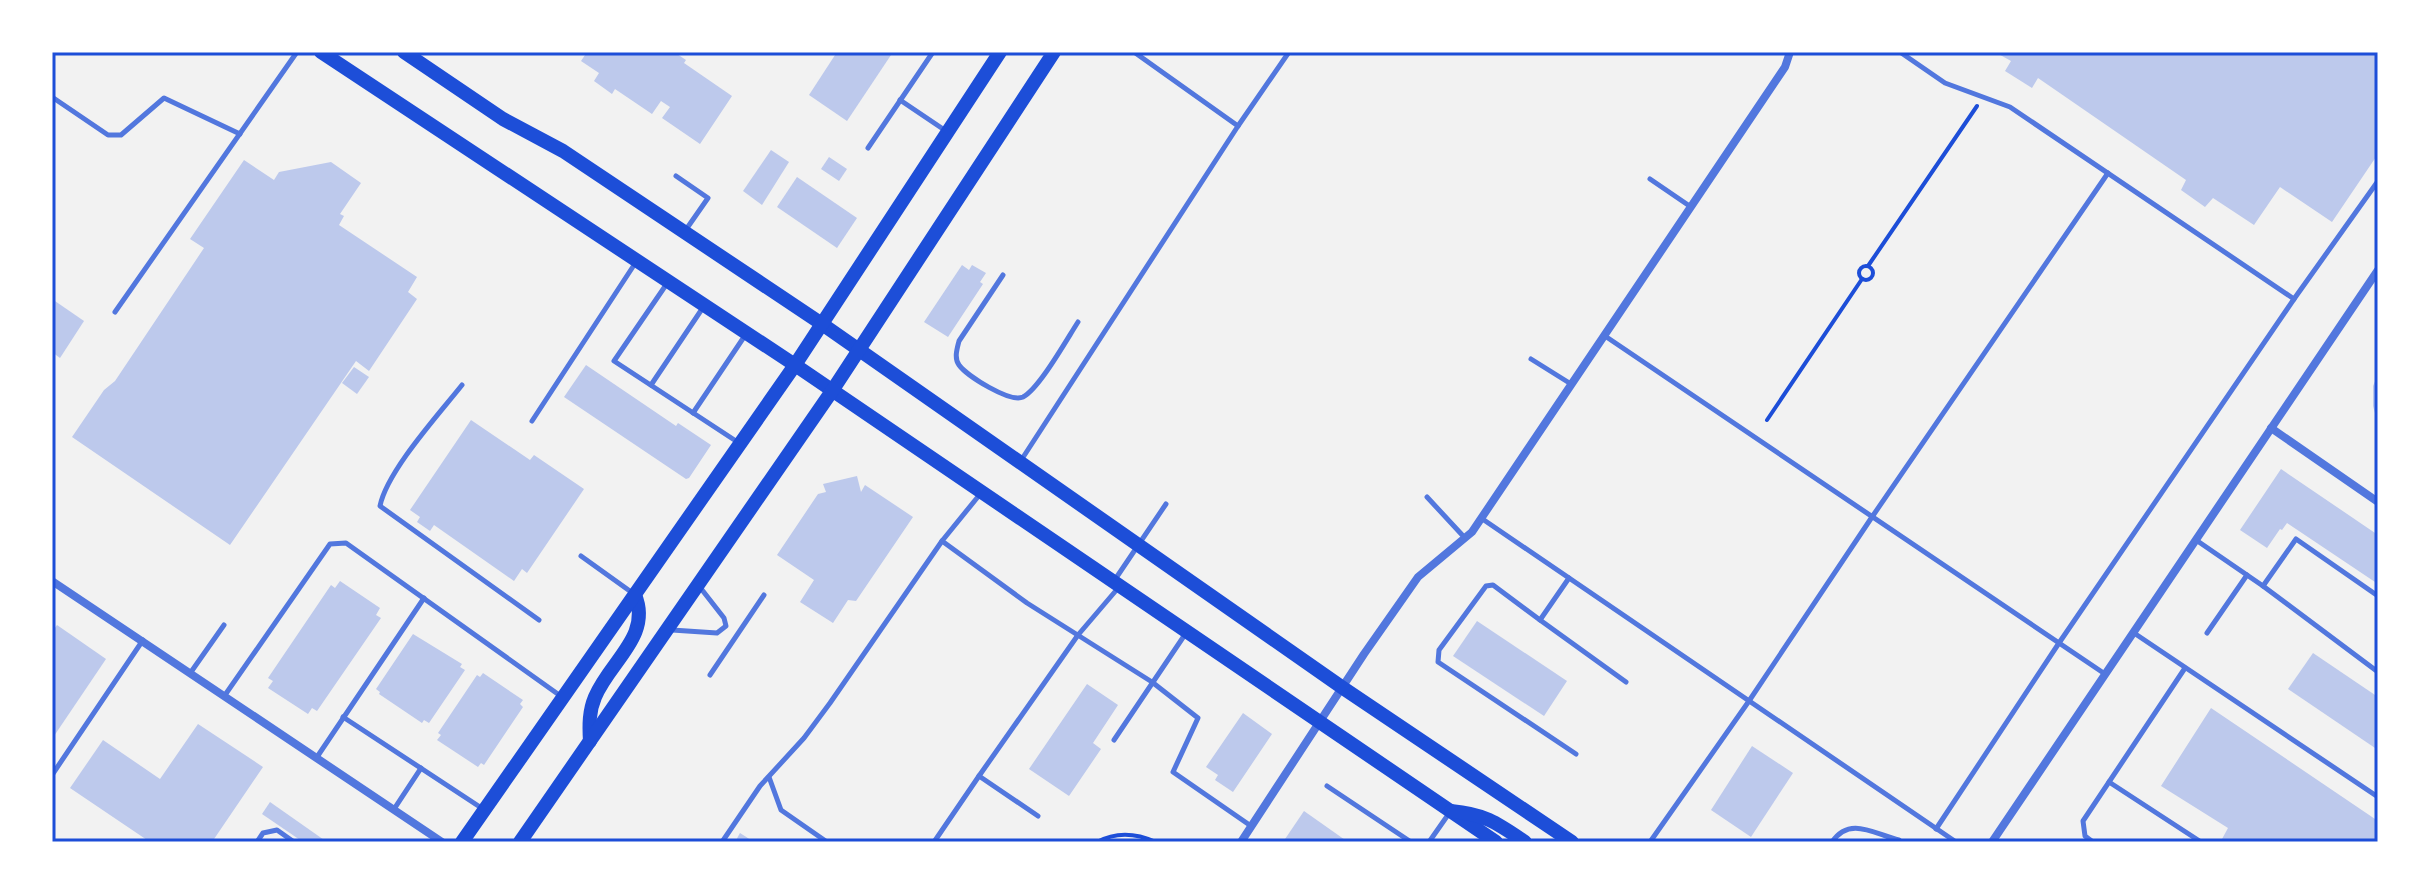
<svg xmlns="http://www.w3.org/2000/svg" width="2430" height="894" font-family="'Nunito Sans',sans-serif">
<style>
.building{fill:#bdc9ec}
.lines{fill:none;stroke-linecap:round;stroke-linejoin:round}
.path{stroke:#1d4ed8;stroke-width:4}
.service{stroke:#5277de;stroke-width:5}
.minor{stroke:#5277de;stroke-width:8}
.secondary{stroke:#1d4ed8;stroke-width:14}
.neatline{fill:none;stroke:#1d4ed8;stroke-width:3}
</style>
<rect width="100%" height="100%" fill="#f2f2f2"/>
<!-- building -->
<g class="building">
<polygon points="587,52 674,52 686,60 684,63 732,96 700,144 662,118 670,107 661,101 652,114 615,89 612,94 594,81 599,73 581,61"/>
<polygon points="837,52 893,52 847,121 809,95"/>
<polygon points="1995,52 2378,52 2378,154 2332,222 2280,187 2254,225 2213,198 2205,207 2181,190 2186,180 2038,78 2032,88 2005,71 2011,61"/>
<polygon points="771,150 789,162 762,205 743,191"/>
<polygon points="829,157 847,169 839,181 821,169"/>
<polygon points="244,160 274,180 279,172 331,162 361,183 340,214 344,216 339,225 417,277 408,292 417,299 369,371 356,361 230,545 72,437 104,390 115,381 204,248 190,239"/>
<polygon points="797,177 857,218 837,248 777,207"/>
<polygon points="962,265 969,270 972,265 986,273 980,282 983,284 948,337 924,322"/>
<polygon points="52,299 84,321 60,358 52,352"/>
<polygon points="586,365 676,426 678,423 711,445 689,478 686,479 564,397"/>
<polygon points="354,367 369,377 357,394 342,383"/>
<polygon points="2378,374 2378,419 2377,420 2373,406 2373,386"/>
<polygon points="471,420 530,460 534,455 584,489 527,573 522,569 514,581 434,525 430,531 417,522 420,517 410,510"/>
<polygon points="2281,469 2378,535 2378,584 2287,523 2282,530 2280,529 2267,548 2240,530"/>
<polygon points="857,476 861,492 865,485 913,517 856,601 848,600 833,623 800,602 814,580 777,555 818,494 826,492 823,484"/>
<polygon points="340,581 380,608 376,615 381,618 317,711 312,708 308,714 268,688 273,681 268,678 331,585 335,588"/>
<polygon points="1477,621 1567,681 1544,716 1453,656"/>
<polygon points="57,625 106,659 52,739 52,632"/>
<polygon points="413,634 462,664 460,667 465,670 429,723 424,720 422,723 379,694 380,692 376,689"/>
<polygon points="2313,653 2378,697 2378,750 2288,689"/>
<polygon points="483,673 523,700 520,704 523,707 484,765 481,763 478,767 437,740 441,735 438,733 477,675 480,677"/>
<polygon points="1087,684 1118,705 1093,743 1101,749 1069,796 1029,769"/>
<polygon points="2211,708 2378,821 2378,842 2226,842 2222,839 2228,828 2161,786"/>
<polygon points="1243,713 1272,734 1233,792 1215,780 1218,775 1206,767"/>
<polygon points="198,724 263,767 212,842 150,842 70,788 103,740 160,779"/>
<polygon points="1752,746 1793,773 1751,837 1711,810"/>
<polygon points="270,802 327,842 303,842 262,814"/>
<polygon points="1304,811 1348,842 1283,842"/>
<polygon points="740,833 754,842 735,842"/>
</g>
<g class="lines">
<!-- path -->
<g class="path">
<polyline points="1868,266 1977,106"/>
<circle cx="1866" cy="273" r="7"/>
<polyline points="1767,420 1862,279"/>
<path d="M1097,842C1117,831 1136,833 1156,842"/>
</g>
<!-- service -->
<g class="service">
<polyline points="1134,52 1238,126"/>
<polyline points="1900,52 1945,83 2010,107 2294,299 2378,181"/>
<polyline points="52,97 108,135 121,135 164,98 240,134"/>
<polyline points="900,100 946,131"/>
<polyline points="868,148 933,52"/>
<polyline points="676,176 708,198 685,231"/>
<polyline points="1650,179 1691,207"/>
<path d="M1003,275L959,341C957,349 954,358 959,365C967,376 1010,403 1023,397C1039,389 1067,339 1078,322"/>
<polyline points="668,282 614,361 739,443"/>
<polyline points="115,312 297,52"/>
<polyline points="1605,336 2105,674"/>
<polyline points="1531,359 1571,384"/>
<path d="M462,385C439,414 387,471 380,506L539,620"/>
<polyline points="651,385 704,306"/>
<polyline points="693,413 746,334"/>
<polyline points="532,421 636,262"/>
<polyline points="1020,462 1238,126 1289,52"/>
<polyline points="981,493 942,541 1027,603 1152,682 1198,718 1173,772 1251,826"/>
<polyline points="1427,497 1465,538"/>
<polyline points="1481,518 1956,842"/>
<polyline points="2196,540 2263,586 2378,672"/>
<polyline points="581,556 634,594"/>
<polyline points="1569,578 1540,620 1493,585 1486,586 1439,650 1438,662 1576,754"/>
<polyline points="1114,581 1166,504"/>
<polyline points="2263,586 2296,539 2378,596"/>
<polyline points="1540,620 1626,682"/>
<polyline points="672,630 717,633 726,626 724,618 699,586"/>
<polyline points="2134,633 2378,797"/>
<polyline points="2207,633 2247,575"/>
<polyline points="191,672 224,625"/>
<polyline points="710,675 764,595"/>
<polyline points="225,695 330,544 346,543 562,697"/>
<polyline points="343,717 483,809"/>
<polyline points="1114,740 1186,633"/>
<polyline points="317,757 424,598"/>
<polyline points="52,775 143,640"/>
<polyline points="769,777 781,810 827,842"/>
<polyline points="2109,782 2201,842"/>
<polyline points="1327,786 1411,842"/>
<polyline points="394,809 421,768"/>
<polyline points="1038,816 979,776 1078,635 1119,587"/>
<polyline points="1936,829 2059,643 2294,299"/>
<polyline points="257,842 263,833 277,830 294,842"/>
<polyline points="722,842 760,786 804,738 830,703 942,541"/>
<polyline points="934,842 979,776"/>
<polyline points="1429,842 1450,812"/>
<polyline points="1650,842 1749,701 1872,517 2108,173"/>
<path d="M1832,842C1850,815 1876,835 1899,840"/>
<polyline points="2093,842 2085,836 2083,821 2185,668"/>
</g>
<!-- minor -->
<g class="minor">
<polyline points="2271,428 2378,502"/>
<polyline points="52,581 442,842"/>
<polyline points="1241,842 1364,654 1418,577 1472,532 1785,67 1790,52"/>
<polyline points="1992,842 2378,270"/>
</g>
<!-- secondary -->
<g class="secondary">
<polyline points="321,52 795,365 1496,842"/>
<polyline points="404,52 503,119 563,151 822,324 1343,688 1572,842"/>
<path d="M590,741C589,725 589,711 595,697C610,661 652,636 635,595"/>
<path d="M1451,811C1485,814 1497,823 1525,842"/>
<polyline points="462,842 795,365 1000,52"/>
<polyline points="520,842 832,391 1054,52"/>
</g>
</g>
<!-- border -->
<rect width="2430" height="894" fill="none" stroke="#ffffff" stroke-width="108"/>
<rect x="54" y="54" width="2322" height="786" class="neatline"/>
</svg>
